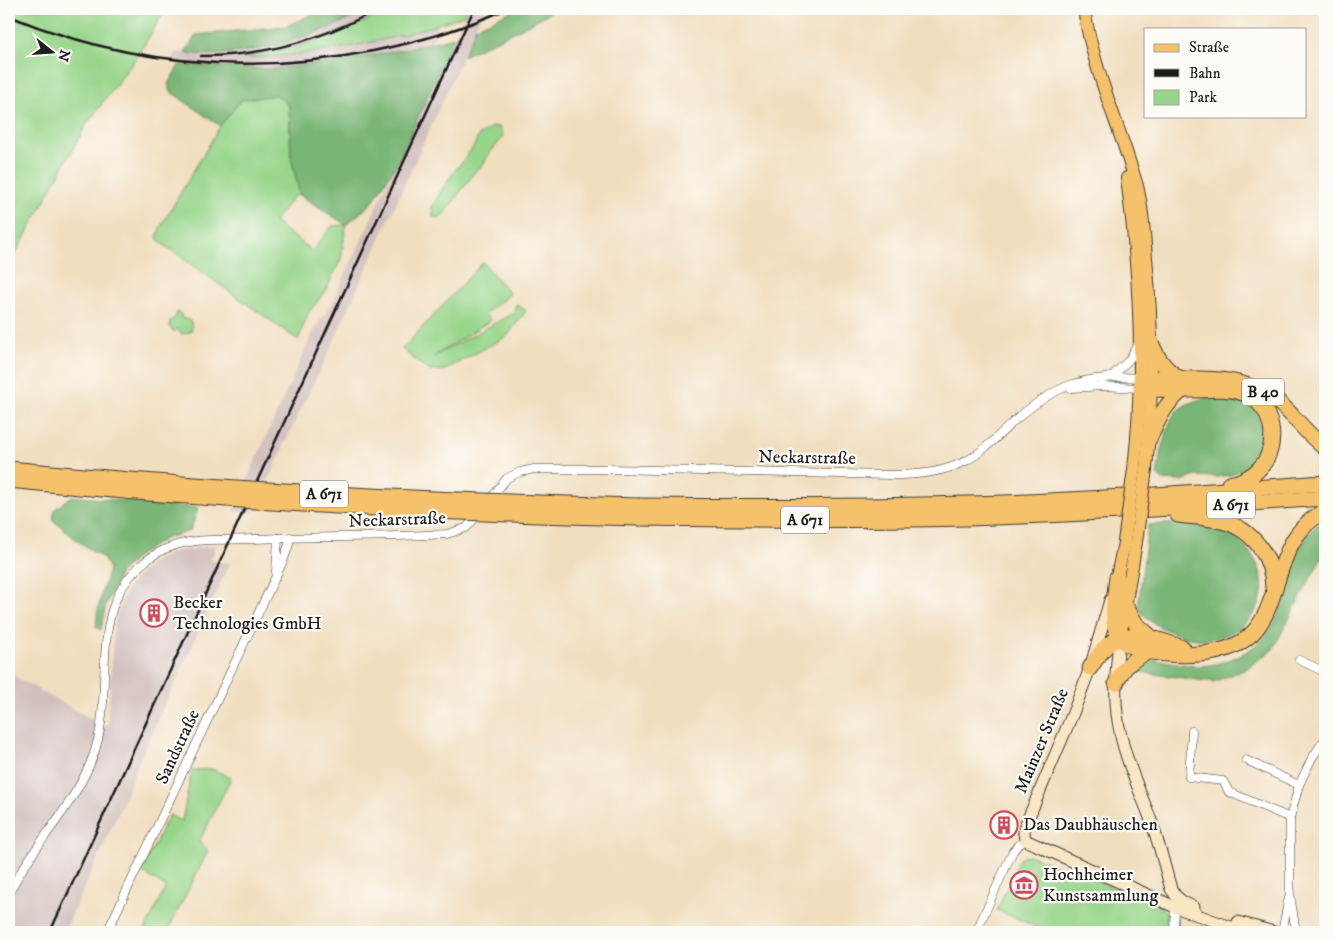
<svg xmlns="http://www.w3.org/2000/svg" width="1334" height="941" font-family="'IM FELL DW Pica',serif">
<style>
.industrial{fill:#d1bfbd}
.green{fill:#97d58a;stroke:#5a7853}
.forest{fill:#79b676;stroke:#4a6949}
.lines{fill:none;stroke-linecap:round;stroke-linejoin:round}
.street-casing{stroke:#3c3934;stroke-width:9}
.secondary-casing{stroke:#3c3934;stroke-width:13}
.primary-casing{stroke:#3c3934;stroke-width:14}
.highway-casing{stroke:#3c3934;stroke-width:17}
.street{stroke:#fff;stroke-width:8}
.secondary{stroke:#fbe6c4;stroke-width:11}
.primary{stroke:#f5c16b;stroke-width:12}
.highway{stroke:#f5c16b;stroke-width:15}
.rail{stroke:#1c1c1c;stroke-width:2.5}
.primary-bridge-casing{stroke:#3c3934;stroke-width:14;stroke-linecap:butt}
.highway-bridge-casing{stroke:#3c3934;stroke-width:17;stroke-linecap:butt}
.primary-bridge{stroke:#f5c16b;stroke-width:12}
.highway-bridge{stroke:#f5c16b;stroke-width:15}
.labels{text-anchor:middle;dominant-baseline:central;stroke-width:4.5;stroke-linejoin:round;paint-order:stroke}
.shield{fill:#fdfcf7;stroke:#605f5e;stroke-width:1}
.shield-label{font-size:16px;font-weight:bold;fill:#1c1c1c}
.street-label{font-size:18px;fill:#1c1c1c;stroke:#fdfcf7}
.poi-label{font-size:18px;fill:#1c1c1c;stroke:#fdfcf7;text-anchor:start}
</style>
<rect width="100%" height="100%" fill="#fdfcf7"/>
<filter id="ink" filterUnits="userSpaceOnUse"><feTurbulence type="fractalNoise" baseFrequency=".02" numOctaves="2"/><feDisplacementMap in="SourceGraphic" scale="10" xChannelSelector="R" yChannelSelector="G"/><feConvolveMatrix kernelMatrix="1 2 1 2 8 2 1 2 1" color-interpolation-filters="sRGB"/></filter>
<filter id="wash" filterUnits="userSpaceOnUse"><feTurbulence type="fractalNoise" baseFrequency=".0096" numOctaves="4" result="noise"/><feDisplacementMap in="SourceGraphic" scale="20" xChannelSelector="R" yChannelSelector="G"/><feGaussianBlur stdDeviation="1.12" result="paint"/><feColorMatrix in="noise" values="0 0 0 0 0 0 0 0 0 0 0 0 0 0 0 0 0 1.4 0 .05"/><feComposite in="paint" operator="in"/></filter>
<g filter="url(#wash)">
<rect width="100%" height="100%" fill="#f1debf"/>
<!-- industrial -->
<g class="industrial">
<polygon points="370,9 388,9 364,22 301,45 244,58 271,58 336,49 438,25 433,41 401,50 337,62 269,69 172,63 176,52 185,53 242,51 273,45 336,25"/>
<polygon points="467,9 484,9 332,345 283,446 283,449 253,512 233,511 314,330 332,304"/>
<polygon points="217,545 210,561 230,563 135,770 122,805 64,932 9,932 9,904 10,900 9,899 9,673 105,727 108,723 114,626 122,599 131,584 143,570 158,559 174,552"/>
</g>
<!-- green -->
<g class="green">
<polygon points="9,9 166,9 136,58 86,125 9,266"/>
<path d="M388,9H467L464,15C395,41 314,57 240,58L301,45L364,22Z"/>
<polygon points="276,94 289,105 291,157 300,195 294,196 274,222 312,251 332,226 346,225 341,259 325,292 308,313 298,340 161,243 157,237 160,228 220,126 241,100"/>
<path d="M492,126L499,127L503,135L500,141L488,155L484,164L476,170L445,213L439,218L433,217L432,207C439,194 447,181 456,169C464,159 475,148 478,136L488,130Z"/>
<polygon points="483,262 510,294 485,314 491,320 433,357 514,313 516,304 526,311 507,336 445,370 431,371 420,364 402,349"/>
<polygon points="177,312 181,314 182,319 187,319 191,322 192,329 190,332 181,334 178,329 174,332 170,327 170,321 175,318"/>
<polygon points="212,769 231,778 199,842 208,851 167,932 144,932 166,887 141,872 169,815 182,821 192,770"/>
<polygon points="1029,855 1156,904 1166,912 1167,932 1048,932 997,910 1019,860 1024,856"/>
</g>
<!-- forest -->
<g class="forest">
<path d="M324,9H370C326,32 270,51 220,54C208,55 196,54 185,53L196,35L286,26Z"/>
<polygon points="516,9 556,9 520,29 463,56 471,40 475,28"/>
<polygon points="454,37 399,160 372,203 346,225 300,195 291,157 289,105 276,95 241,100 220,126 171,92 168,84 179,65 269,69 337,62 401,50"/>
<path d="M1206,397L1225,398L1254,407L1264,433L1258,456L1249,465L1231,475L1216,477L1196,476L1181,481L1163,480L1157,475C1160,459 1166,422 1177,411C1184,404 1196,401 1206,397Z"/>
<polygon points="72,496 198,508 190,531 164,539 141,554 120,573 106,604 101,630 96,627 97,615 102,592 109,569 103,558 78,541 53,520 55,509"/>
<path d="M1325,520V551L1273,649L1246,669L1213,682L1133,671C1148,652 1173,664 1194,666C1213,667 1236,659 1252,648C1300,615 1273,550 1325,520Z"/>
<path d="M1177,523C1189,523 1204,522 1215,526C1229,531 1240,540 1249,551C1289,601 1233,655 1179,635C1160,627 1151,625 1138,608L1148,525Z"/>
</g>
</g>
<g filter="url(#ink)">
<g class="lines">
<!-- street casing -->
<g class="street-casing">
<g id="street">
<polyline points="1111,377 1129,360 1138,344"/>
<polyline points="1071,388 1102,386 1139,388"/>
<path d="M488,502L507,478L520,472L534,469H609L891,475C917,475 942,473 966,461C984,451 998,436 1013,422C1055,385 1084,374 1140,378"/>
<polyline points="276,572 278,538"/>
<polyline points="1299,660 1325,672"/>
<polyline points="1192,731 1189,777 1223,781 1229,792 1290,818"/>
<polyline points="1246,760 1299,785"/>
<path d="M9,893C32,846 73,808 92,759C111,711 98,659 112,610C121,580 146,554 176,545C200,538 229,540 254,539C318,536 383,538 447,534L466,528L480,513"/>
<polyline points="107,932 284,559 289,544 290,537"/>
<polyline points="976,932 1013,851 1018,845 1026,841"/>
<polyline points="1174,932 1175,907 1177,905"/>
<polyline points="1282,932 1289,897"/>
<polyline points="1296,932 1290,895 1290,818 1299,785 1312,758 1325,739"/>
</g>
</g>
<!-- secondary casing -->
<g class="secondary-casing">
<g id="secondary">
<polyline points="1110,600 1090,668 1073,713 1025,826 1024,833 1025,840 1175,907 1245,932"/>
<path d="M1120,637C1116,663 1114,688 1117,714C1121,749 1136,782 1149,815C1158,839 1164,864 1171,889C1177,899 1183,903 1194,907"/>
<polyline points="1238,922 1274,932"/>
</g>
</g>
<!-- primary casing -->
<g class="primary-casing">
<g id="primary">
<path d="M1084,9C1093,70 1120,127 1137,186C1143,209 1144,234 1146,258C1153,328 1153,398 1146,469"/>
<path d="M1127,178C1140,274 1145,373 1134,469"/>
<polyline points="1117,577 1124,542"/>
<polyline points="1120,637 1136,542"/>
</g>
</g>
<!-- highway casing -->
<g class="highway-casing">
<g id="highway">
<path d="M1152,345C1158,360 1166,371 1181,379"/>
<path d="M1152,378C1196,381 1242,372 1278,402C1295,416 1307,435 1325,448"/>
<path d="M1152,389C1162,389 1172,390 1182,390C1203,391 1223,386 1243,393C1274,404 1281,446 1259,469C1251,478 1240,482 1229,484"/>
<path d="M1149,439C1158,420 1165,403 1183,390"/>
<path d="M640,506C750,507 860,507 970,504C1088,501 1207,491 1325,483"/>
<path d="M1178,515C1192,517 1207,517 1221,521C1252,528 1273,557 1273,588"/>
<path d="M640,518C750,519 859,521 969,518C1088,514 1207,506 1325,498"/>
<path d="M1117,577C1115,600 1105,634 1131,646C1148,654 1180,656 1199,654C1301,647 1253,548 1325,511"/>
<polyline points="1125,605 1136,624 1152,638"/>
<path d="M1090,668C1096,659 1101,650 1110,643C1129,627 1162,641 1183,648"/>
<path d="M1116,683C1123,667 1133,658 1150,651"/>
</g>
</g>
<!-- street -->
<use href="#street" class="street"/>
<!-- secondary -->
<use href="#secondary" class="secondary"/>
<!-- primary -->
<use href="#primary" class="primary"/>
<!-- highway -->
<use href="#highway" class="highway"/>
<!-- rail -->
<g class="rail">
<path d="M9,16C126,64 248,76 373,51C418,42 463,29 506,9"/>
<path d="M201,56C263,56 324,39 378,9"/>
<polyline points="50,932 474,9"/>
</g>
<!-- primary-bridge casing -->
<g class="primary-bridge-casing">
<g id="primary-bridge">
<polyline points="1124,542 1134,469"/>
<polyline points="1136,542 1146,469"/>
</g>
</g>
<!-- highway-bridge casing -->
<g class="highway-bridge-casing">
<g id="highway-bridge">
<path d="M9,469C219,490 429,501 640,506"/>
<path d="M9,480C219,502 429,513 640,518"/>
</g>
</g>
<!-- primary-bridge -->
<use href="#primary-bridge" class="primary-bridge"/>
<!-- highway-bridge -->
<use href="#highway-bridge" class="highway-bridge"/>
</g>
</g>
<!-- icons -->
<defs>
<g id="building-ring" transform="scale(1.4375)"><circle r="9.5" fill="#fdfcf7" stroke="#d1495b" stroke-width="1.5"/><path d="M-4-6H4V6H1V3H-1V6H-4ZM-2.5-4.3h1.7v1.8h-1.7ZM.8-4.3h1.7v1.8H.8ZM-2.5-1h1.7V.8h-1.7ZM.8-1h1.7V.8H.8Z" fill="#d1495b"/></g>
<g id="museum-ring" transform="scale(1.4375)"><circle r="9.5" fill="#fdfcf7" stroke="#d1495b" stroke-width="1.5"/><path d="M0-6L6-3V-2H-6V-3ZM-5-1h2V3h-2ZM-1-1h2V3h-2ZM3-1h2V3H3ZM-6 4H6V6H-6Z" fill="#d1495b"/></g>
</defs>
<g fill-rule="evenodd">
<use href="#building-ring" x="154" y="613"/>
<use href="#building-ring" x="1004" y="825"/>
<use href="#museum-ring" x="1024" y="885"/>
</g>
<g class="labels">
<!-- shield labels -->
<g class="shield">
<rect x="1242" y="378.5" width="42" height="27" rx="4"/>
<rect x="300" y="480.5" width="48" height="27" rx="4"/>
<rect x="1207" y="491.5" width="48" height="27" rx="4"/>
<rect x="781" y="506.5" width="48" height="27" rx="4"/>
</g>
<g class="shield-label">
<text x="1263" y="392">B 40</text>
<text x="324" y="494">A 671</text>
<text x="1231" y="505">A 671</text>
<text x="805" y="520">A 671</text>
</g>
<!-- street labels -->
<g class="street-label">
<text transform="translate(807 458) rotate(1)">Neckarstraße</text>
<text transform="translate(397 520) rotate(-2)">Neckarstraße</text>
<text transform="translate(1042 741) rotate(-67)">Mainzer Straße</text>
<text transform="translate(178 747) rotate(-65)">Sandstraße</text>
</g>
<!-- poi labels -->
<g class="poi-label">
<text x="173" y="603">Becker<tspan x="173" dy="21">Technologies GmbH</tspan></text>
<text x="1023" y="825">Das Daubhäuschen</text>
<text x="1043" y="875">Hochheimer<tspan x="1043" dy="21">Kunstsammlung</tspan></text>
</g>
</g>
<!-- margin -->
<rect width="1334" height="941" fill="none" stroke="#fdfcf7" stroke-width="30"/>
<!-- legend -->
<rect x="1144" y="28" width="162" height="90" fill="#fdfcf7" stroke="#a3a29f"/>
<rect x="1154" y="44" width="25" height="8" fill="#f5c16b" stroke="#a3a29f"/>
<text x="1189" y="52" font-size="15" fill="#1c1c1c">Straße</text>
<rect x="1154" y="69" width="25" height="8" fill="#1c1c1c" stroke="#a3a29f"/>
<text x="1189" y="78" font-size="15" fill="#1c1c1c">Bahn</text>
<rect x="1154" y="90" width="25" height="15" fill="#97d58a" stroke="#a3a29f"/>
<text x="1189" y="102" font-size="15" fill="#1c1c1c">Park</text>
<!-- north arrow -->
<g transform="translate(52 52) rotate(107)" stroke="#fdfcf7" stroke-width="4" paint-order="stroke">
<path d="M0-4L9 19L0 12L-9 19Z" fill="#1c1c1c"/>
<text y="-8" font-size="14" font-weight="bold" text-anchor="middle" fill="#1c1c1c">N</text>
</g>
</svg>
